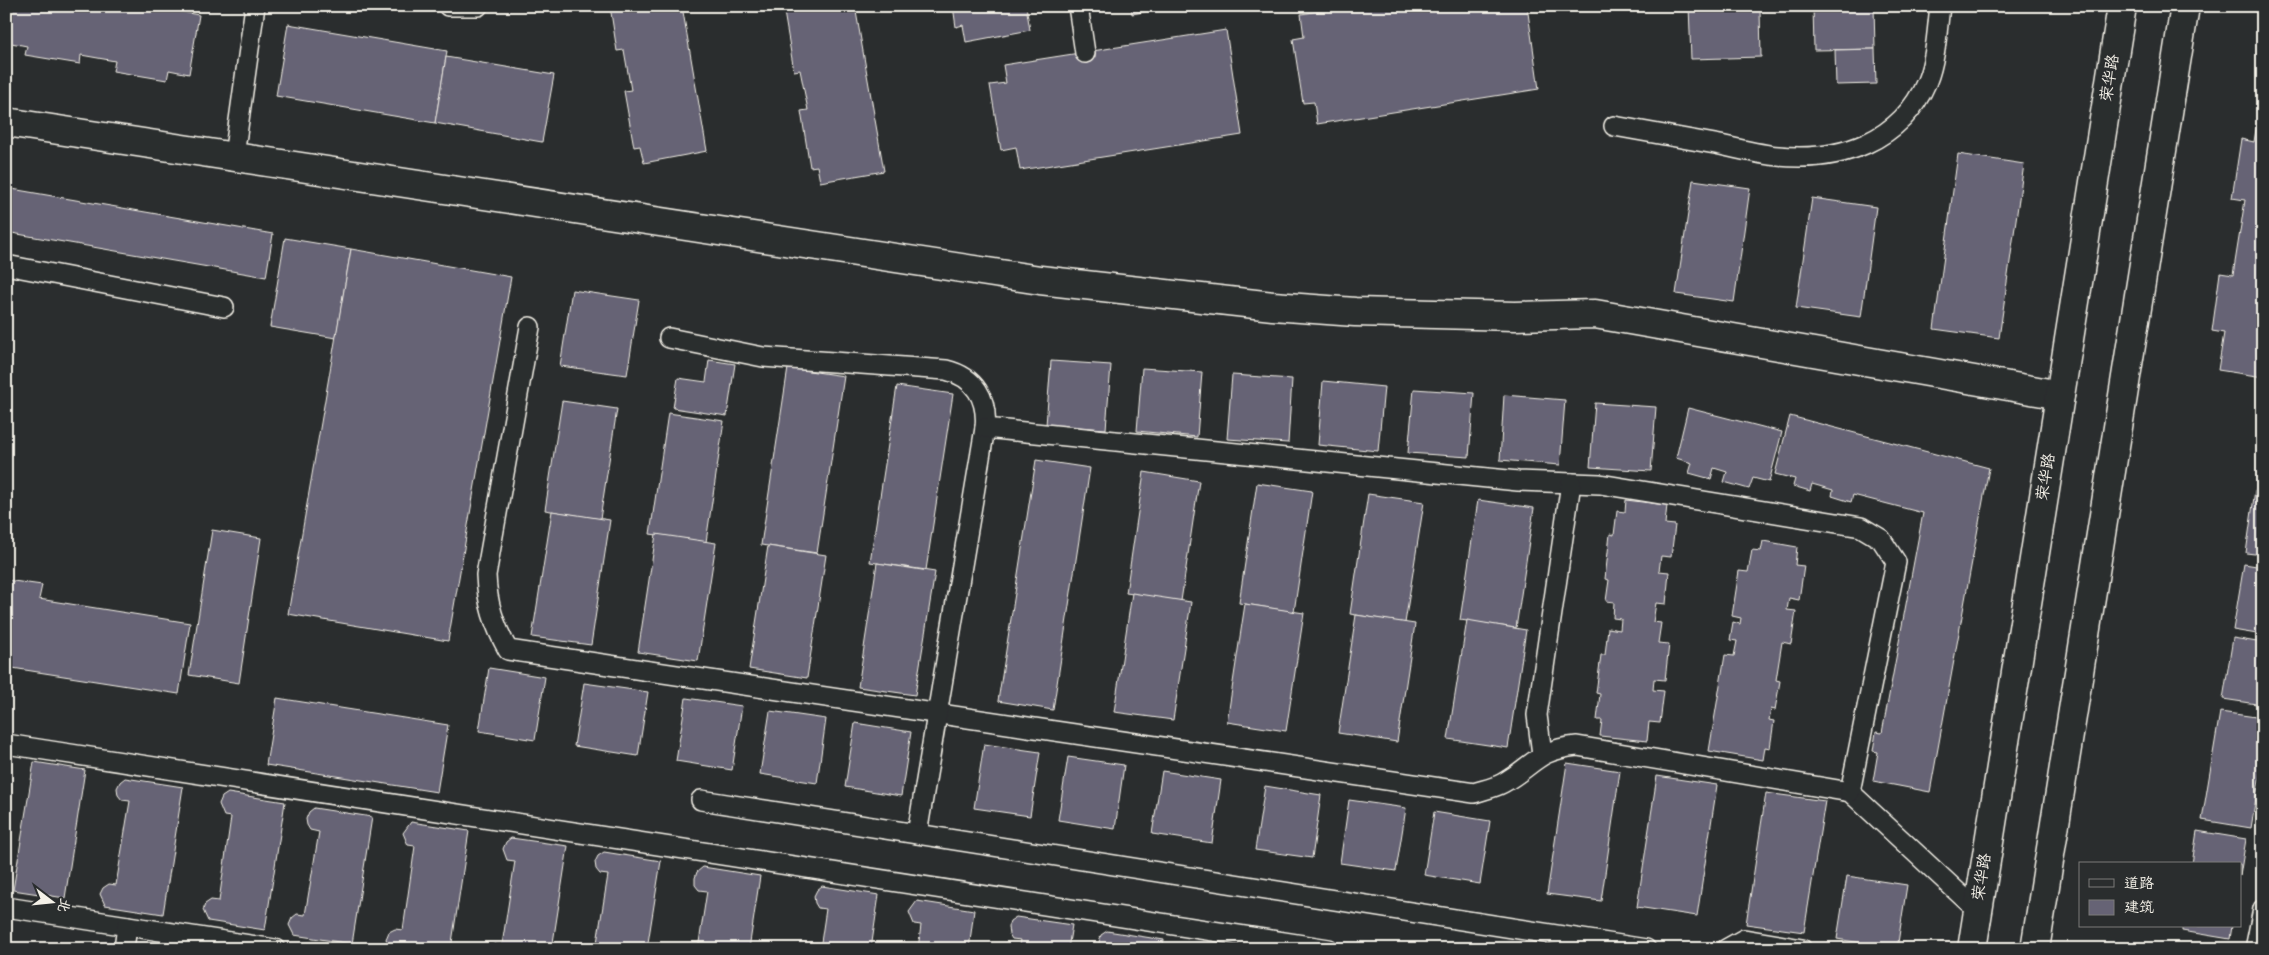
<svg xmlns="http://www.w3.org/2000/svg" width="2269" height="955" font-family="Dekko,'LXGW WenKai TC',sans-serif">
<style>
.building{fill:#666375;stroke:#f4f1e8}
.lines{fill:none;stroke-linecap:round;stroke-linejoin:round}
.service-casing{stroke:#f4f1e8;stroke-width:22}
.minor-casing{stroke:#f4f1e8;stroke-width:31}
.tertiary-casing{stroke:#f4f1e8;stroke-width:31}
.service{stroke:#2a2d2e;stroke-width:19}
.minor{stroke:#2a2d2e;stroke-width:28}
.tertiary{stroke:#2a2d2e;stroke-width:28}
.labels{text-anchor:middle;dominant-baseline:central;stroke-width:4;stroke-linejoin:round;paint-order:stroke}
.street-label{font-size:16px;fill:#f4f1e8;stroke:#2a2d2e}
</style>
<rect width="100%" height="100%" fill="#2a2d2e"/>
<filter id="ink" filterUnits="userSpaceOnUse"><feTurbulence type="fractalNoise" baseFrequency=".02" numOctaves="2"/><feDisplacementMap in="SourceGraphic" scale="10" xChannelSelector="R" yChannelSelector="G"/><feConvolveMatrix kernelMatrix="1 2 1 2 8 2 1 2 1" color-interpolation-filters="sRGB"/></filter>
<g filter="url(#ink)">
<!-- building -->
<g class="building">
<polygon points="6,6 150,6 199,15 189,74 169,70 167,80 113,71 115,61 81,55 80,64 25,55 27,46 6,42"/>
<polygon points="610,6 682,6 707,151 644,163 640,146 634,147 624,91 631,90 624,50 617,51"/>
<polygon points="783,6 855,6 884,171 820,182 817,166 810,167 801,111 808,110 800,70 794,71"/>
<polygon points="953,6 1026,6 1030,30 966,42 963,25 956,27"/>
<polygon points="1131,6 1176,6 1132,14"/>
<polygon points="1351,6 1527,6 1539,89 1317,124 1314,102 1303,103 1293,39 1304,37 1301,14"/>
<polygon points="1689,6 1750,6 1750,10 1760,10 1761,57 1691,59"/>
<polygon points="1813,6 1874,6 1875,49 1814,50"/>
<polygon points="288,24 447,51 435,123 276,96"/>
<polygon points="1226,30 1242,135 1020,170 1016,147 1001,150 990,85 1006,83 1003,65"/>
<polygon points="1875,49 1876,84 1836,85 1835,50"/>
<polygon points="446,57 554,75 542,142 435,123"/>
<polygon points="2261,99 2263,99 2263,377 2218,370 2224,333 2212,331 2220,273 2233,275 2245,200 2232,198 2241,139 2254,142"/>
<polygon points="1958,154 2024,164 1999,338 1934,329"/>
<polygon points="1693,180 1750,188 1734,302 1676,294"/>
<polygon points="6,188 273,234 266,277 6,232"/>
<polygon points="1812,198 1876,207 1861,317 1796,308"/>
<polygon points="285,238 351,249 336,338 270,327"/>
<polygon points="351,249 511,277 448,641 288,614"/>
<polygon points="572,290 639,300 627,375 560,366"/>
<polygon points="709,360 735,364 727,416 673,408 678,378 706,382"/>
<polygon points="1051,361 1111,365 1106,429 1046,425"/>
<polygon points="788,368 844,376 817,553 761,545"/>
<polygon points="1142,368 1202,372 1197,437 1137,431"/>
<polygon points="1232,375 1292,379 1288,443 1227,439"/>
<polygon points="1323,381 1384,387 1378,451 1318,445"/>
<polygon points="897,386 953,394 926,570 870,562"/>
<polygon points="1414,389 1474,393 1469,457 1408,453"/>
<polygon points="1504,395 1565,400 1560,465 1500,460"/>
<polygon points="562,401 617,409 600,519 545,510"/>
<polygon points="1595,403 1656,407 1651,471 1590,467"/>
<polygon points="1688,408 1782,432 1769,482 1753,478 1749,489 1724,482 1727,472 1714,468 1711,479 1689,473 1692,463 1676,458"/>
<polygon points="668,413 724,421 706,542 650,534"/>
<polygon points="1790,416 1989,468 1930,792 1873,781 1878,752 1873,751 1876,732 1882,733 1923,513 1853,495 1851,502 1832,496 1833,490 1812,484 1810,491 1793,486 1795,479 1775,474"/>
<polygon points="1036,460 1090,468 1053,710 998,701"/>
<polygon points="1144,472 1199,481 1181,601 1126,593"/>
<polygon points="1257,483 1312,491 1294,612 1239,603"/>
<polygon points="2255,490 2263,491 2263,555 2246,553"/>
<polygon points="1368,494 1424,502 1405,623 1350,614"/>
<polygon points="1478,500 1534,508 1516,628 1460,620"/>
<polygon points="1626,500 1667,505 1665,524 1675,525 1671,557 1661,556 1659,571 1669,572 1666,604 1656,603 1653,622 1661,623 1658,643 1669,644 1665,680 1654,679 1653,690 1664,691 1660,723 1649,722 1647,741 1600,736 1602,720 1597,720 1600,694 1596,693 1601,655 1605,655 1608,628 1620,630 1621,619 1613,618 1614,602 1606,601 1609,580 1605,579 1610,534 1614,535 1617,511 1625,512"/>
<polygon points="552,511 610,520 591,645 532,637"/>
<polygon points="212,530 261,538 239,683 189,675"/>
<polygon points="656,534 716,543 698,661 638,652"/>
<polygon points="1763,541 1797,547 1795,565 1804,566 1799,600 1789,598 1787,610 1796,611 1791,644 1782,642 1776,680 1780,681 1775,710 1771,709 1769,720 1774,721 1770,748 1765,747 1763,760 1709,751 1725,655 1734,656 1737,641 1730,640 1733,622 1740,624 1741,618 1732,616 1739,571 1748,572 1752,550 1761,551"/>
<polygon points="768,546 826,555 807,678 749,669"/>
<polygon points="877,563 935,572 915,695 858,687"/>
<polygon points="2244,564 2263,567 2263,635 2233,630"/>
<polygon points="6,580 42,585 39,599 190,623 179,694 6,667"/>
<polygon points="1132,593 1191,602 1173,720 1114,712"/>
<polygon points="1245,604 1304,613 1286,731 1227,722"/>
<polygon points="1356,615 1415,624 1397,742 1338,733"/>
<polygon points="1467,620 1526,630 1508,748 1448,739"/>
<polygon points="2233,638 2263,643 2263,705 2223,699"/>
<polygon points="489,668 545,677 535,740 479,731"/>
<polygon points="584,683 648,692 638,756 574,746"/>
<polygon points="277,698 448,725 437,792 266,765"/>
<polygon points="686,698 742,706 732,770 676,761"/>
<polygon points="770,711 826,719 817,783 760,774"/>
<polygon points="2220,712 2263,718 2263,756 2251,828 2202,820"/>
<polygon points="855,723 911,732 901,796 845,787"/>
<polygon points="984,744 1040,752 1030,816 974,808"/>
<polygon points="1068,757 1124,765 1115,829 1058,820"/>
<polygon points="34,762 85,770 65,898 13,890"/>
<polygon points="1567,763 1620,771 1601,901 1547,894"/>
<polygon points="1162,771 1221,780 1212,843 1152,834"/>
<polygon points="1657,776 1717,785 1697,916 1637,907"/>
<polygon points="125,778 183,787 163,914 105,905 100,894 103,888 109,884 116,885 130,801 122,800 118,795 117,788 120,782"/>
<polygon points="1265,786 1321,795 1312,858 1255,850"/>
<polygon points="228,793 285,802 265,930 208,921 203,910 205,904 211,900 219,901 231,817 224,816 219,804 222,797"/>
<polygon points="1766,793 1825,801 1804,932 1746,924"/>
<polygon points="1349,800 1406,808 1396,871 1340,863"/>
<polygon points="314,808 372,817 352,944 294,935 289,925 292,918 297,914 305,915 319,832 310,830 307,825 306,819 309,812"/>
<polygon points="1434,812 1490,821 1480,884 1424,875"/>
<polygon points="411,822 469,831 451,949 391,949 386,939 389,932 395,929 403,930 415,846 408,845 403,833"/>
<polygon points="2197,831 2246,839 2240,876 2240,864 2192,864"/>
<polygon points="511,838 568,846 552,949 488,949 494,944 502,945 515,861 507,860 503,849 506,842"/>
<polygon points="604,852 661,861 647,949 596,949 608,875 600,874 596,869 595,862 598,856"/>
<polygon points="703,867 760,876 749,949 698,949 707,891 699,890 695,885 695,878 697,872"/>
<polygon points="1847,876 1907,885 1897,949 1837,939"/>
<polygon points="822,886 879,895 871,949 820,949 826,909 818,908 815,903 814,896 817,890"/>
<polygon points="917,901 974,910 969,949 918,949 921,925 914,924 909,912"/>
<polygon points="1016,917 1072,925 1068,949 1019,949 1021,940 1012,939 1009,934 1008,927 1010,921"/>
<polygon points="2182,926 2232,926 2230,939 2182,931"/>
<polygon points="1107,931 1164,940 1162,949 1100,949 1099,942 1101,935"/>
<polygon points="1206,946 1222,949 1202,949"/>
</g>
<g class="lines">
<!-- service casing -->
<g class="service-casing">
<g id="service">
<polyline points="448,6 478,6"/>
<polyline points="1078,6 1085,53"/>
<path d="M1614,126C1647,132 1681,138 1715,144C1736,148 1757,154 1778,156C1840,162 1901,142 1927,81C1936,59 1937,30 1940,6"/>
<polyline points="234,156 255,6"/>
<polyline points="6,265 224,307"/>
<path d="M530,327L486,575C487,603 494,625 508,650L1474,793C1483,790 1494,788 1503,783C1535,765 1536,750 1577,746L1850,792L1978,911"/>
<path d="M669,338L763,357L946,370C975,377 988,399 985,428L917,834"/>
<polyline points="985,428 1518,481 1600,484 1861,527 1881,539 1896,562 1850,792"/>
<polyline points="6,744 1329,949"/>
<polyline points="1542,754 1537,715 1571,483"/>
<polyline points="701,800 1646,949"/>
<polyline points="6,907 275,949"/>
<polyline points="124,949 127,926"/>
<polyline points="1726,949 1744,939 1802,949"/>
<polyline points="2255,949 2263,909"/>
</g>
</g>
<!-- minor casing -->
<g class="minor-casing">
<polyline id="minor" points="6,122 1040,280 1273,306 1355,312 1515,316 1595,314 2060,395"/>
</g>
<!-- tertiary casing -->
<g class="tertiary-casing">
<g id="tertiary">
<polyline points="1972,949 2122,6"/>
<polyline points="2035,949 2185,6"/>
</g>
</g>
<!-- service -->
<use href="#service" class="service"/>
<!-- minor -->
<use href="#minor" class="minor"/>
<!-- tertiary -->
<use href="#tertiary" class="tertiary"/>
</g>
</g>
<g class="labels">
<!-- street labels -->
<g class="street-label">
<text transform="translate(2111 78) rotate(-81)">荣华路</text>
<text transform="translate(2047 477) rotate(-81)">荣华路</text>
<text transform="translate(1983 877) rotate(-81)">荣华路</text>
</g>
</g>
<!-- margin -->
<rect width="2269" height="955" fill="none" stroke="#2a2d2e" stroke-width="25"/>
<rect x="12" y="12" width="2244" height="930" fill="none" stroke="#f4f1e8" stroke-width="2" filter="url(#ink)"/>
<!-- legend -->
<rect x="2079" y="862" width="162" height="65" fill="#2a2d2e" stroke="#7b7b78"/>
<rect x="2089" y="879" width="25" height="8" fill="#2a2d2e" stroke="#7b7b78"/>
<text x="2124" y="888" font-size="15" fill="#f4f1e8">道路</text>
<rect x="2089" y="900" width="25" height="15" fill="#666375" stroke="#7b7b78"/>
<text x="2124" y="912" font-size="15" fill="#f4f1e8">建筑</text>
<!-- north arrow -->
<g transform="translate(52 902) rotate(106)" stroke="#2a2d2e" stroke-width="4" paint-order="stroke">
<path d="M0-4L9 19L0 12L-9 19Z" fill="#f4f1e8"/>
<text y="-8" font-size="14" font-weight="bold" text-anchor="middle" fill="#f4f1e8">北</text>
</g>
</svg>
